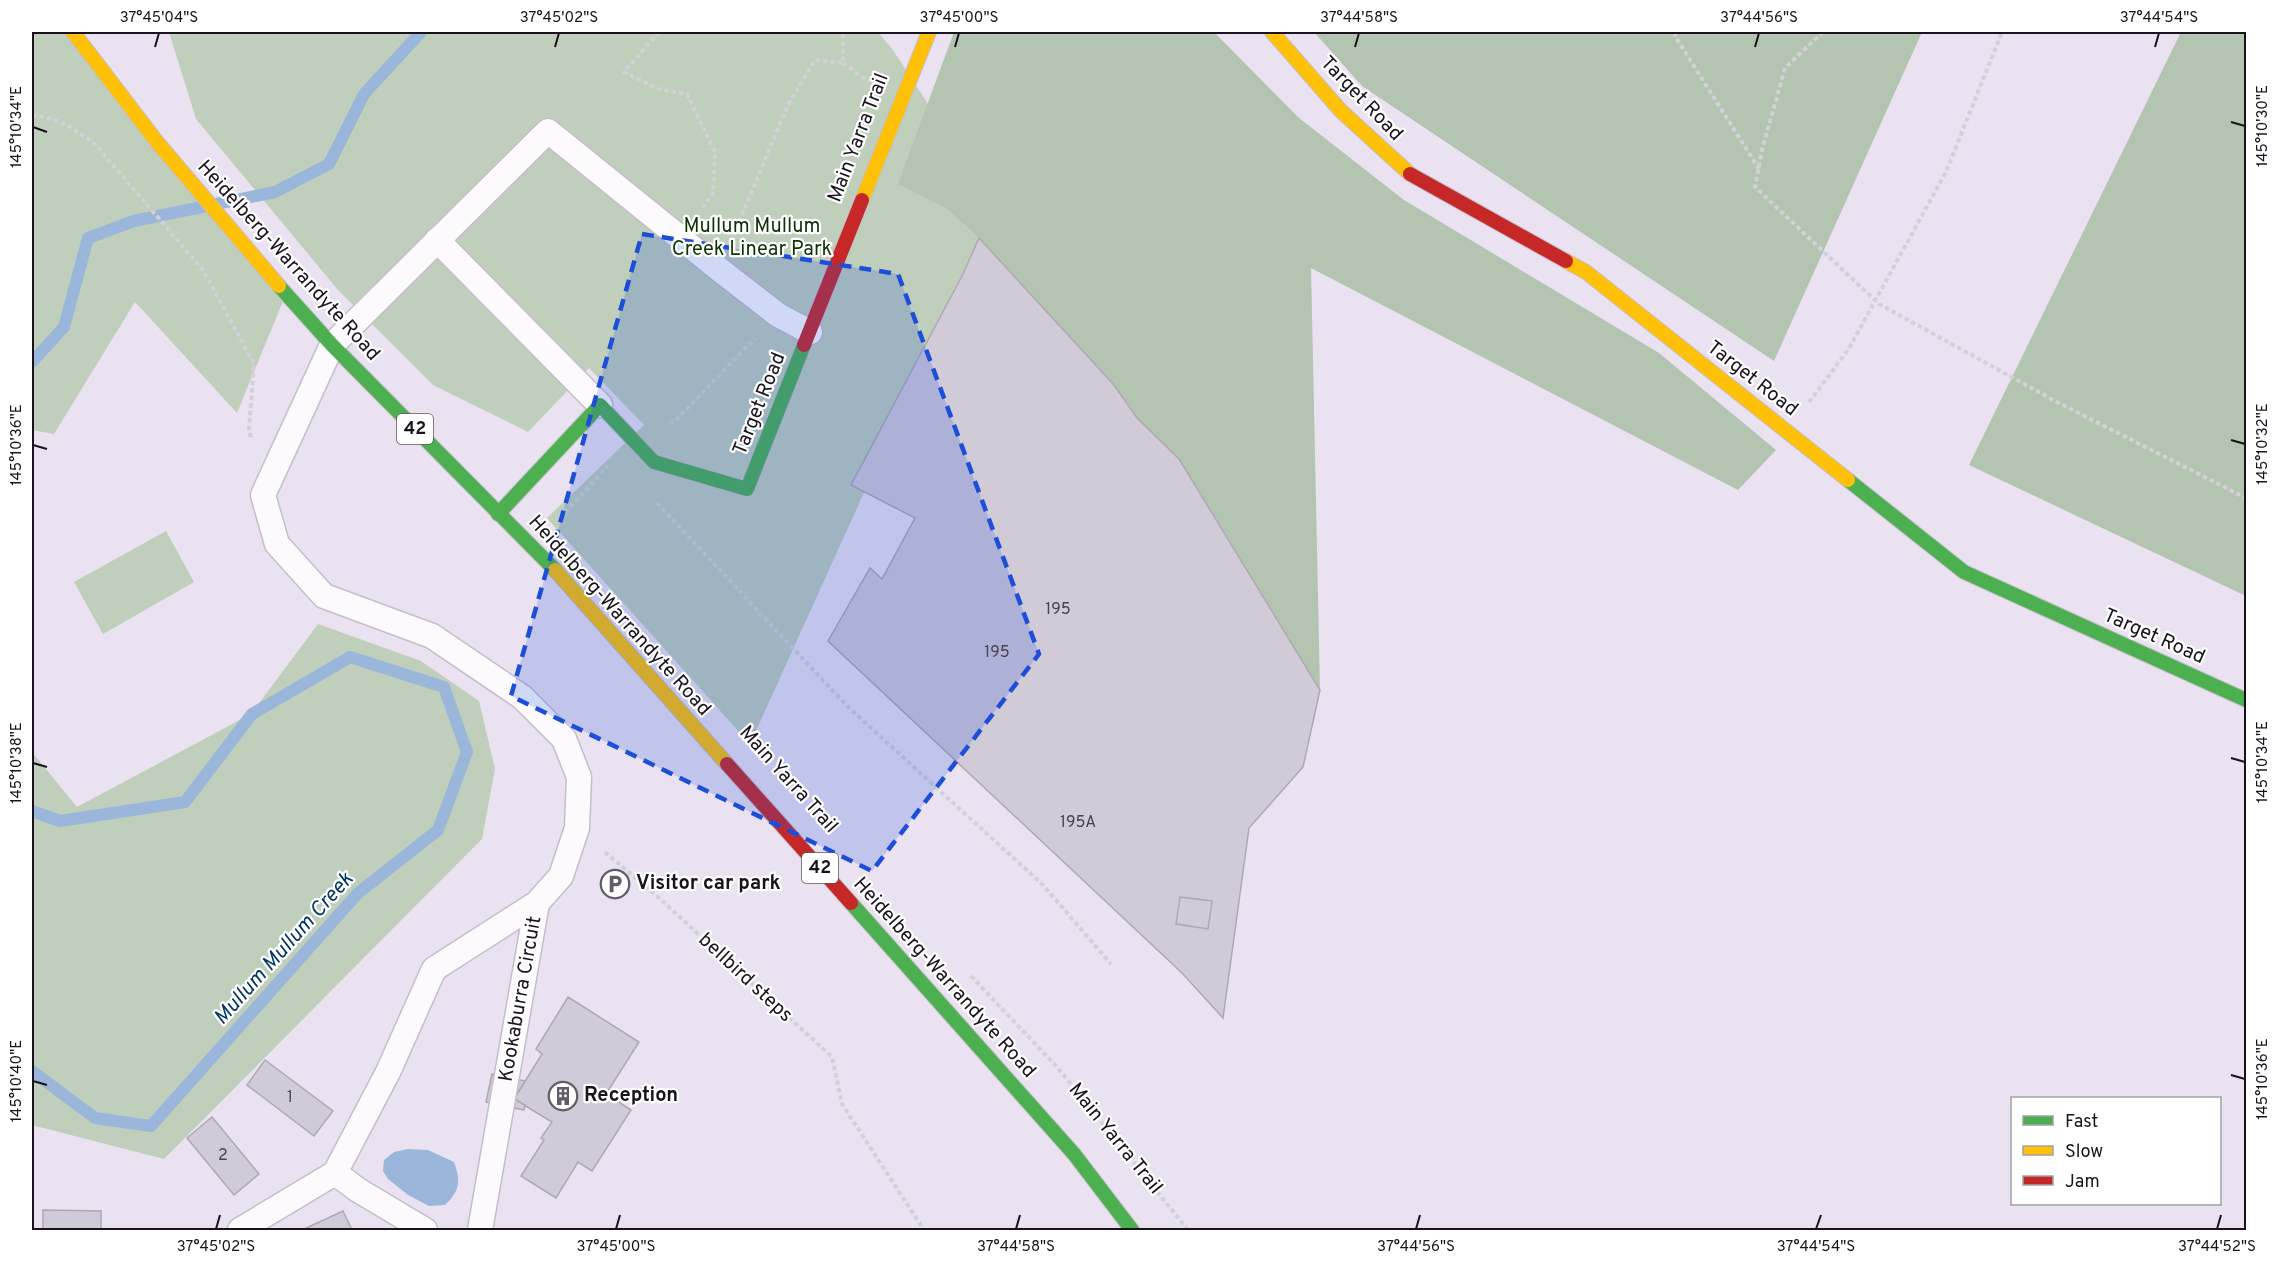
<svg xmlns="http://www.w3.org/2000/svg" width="2278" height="1262" font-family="Overpass,sans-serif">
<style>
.green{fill:#bfcfbc}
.forest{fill:#b3c4b0}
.water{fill:#9ab6db}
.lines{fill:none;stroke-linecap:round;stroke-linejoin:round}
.stream{stroke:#9ab6db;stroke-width:12}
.building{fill:#d1cad7;stroke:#afa8b4;stroke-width:1.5}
.lane-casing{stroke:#c5beca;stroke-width:27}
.fast-casing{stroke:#c5beca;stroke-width:16}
.slow-casing{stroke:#c5beca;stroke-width:16}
.jam-casing{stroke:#c5beca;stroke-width:16}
.path{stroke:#d3d1d5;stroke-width:4;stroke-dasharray:4.5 3;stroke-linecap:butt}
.lane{stroke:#fcfafd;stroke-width:24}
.fast{stroke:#4caf50;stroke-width:14}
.slow{stroke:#ffc107;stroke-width:14}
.jam{stroke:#c62828;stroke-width:14}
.marked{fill:#1d4ed8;fill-opacity:0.2;stroke:#1d4ed8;stroke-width:4.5;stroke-dasharray:12 8;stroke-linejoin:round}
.ticks{fill:none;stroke:#1a131e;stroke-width:2}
.labels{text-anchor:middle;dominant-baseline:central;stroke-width:4.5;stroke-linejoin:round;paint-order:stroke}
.number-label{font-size:16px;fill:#4a434e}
.shield{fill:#fff;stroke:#5f5a62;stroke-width:1.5}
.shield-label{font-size:18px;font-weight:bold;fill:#1a131e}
.street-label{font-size:20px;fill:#1a131e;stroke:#fff}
.park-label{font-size:20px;fill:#0d3300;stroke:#fff}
.poi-label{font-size:20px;font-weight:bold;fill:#1a131e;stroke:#fff;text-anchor:start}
.water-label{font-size:21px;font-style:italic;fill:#003861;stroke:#fff}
.neatline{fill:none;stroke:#1a131e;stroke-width:2}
.ticks-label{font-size:15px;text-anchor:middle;fill:#1a131e}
</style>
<rect width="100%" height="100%" fill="#eae1f1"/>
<!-- green -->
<g class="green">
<polygon points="32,32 65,32 286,294 237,413 135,302 54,434 32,430"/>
<polygon points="169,32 878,32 893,50 994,206 750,744 547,518 644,425 589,368 528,432 433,385 338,290 196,119"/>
<polygon points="166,531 194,582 103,634 74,582"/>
<polygon points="318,624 421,661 479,701 495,769 482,839 164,1159 32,1125 32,752 77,807 251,714"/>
</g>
<!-- forest -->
<g class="forest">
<polygon points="954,32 1214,32 1299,118 1404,200 1659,353 1776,450 1738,490 1311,268 1320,690 1179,459 1137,418 1114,385 979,238 949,210 898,184"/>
<polygon points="1314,32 1922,32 1774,361 1362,86"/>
<polygon points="2181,32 2246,32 2246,596 1969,465"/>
</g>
<!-- water -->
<path class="water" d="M408,1149L428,1150L454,1162C461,1182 460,1190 445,1205L429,1206L408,1195L388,1179L383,1171L384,1160L394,1152Z"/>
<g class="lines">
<!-- stream -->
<g class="stream">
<polyline points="32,362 64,327 88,238 134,221 275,192 329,164 364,94 421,32"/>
<polyline points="32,811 60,821 185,802 252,714 350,657 444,687 467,752 438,830 358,893 151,1126 95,1118 32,1071"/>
</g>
</g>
<!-- building -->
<g class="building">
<polygon points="979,238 1114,385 1137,418 1179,459 1320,690 1303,767 1249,828 1223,1018 1182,973 828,641 870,568 882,579 915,518 851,485 963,274"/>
<polygon points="1180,897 1212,901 1208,929 1176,924"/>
<polygon points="568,997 639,1042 606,1094 631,1110 592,1171 578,1162 556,1198 521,1176 544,1140 541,1138 552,1122 514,1099 542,1054 536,1049"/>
<polygon points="265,1060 333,1111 314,1136 247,1085"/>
<polygon points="492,1074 525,1081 514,1099 525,1105 524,1110 486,1102"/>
<polygon points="212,1117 259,1174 234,1195 187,1138"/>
<polygon points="43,1210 101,1211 101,1230 43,1230"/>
<polygon points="343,1211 352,1230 302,1230"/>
</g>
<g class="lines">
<!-- lane casing -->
<g class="lane-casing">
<g id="lane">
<polyline points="437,240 600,405"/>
<polyline points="335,1173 358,1190 425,1230"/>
<polyline points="240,1230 335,1173 388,1072 434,969 537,903 561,876 577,828 579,777 564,739 522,697 432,636 324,596 277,544 263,495 332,345 548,131 720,270 778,315 810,332"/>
<polyline points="480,1230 537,903"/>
</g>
</g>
<!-- fast casing -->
<g class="fast-casing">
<g id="fast">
<polyline points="279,286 332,345 555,570"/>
<polyline points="1848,480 1964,572 2246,700"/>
<polyline points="498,514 600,405 654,462 747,489 804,345"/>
<polyline points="851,903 1074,1154 1132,1230"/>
</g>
</g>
<!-- slow casing -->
<g class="slow-casing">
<g id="slow">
<polyline points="73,32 157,142 279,286"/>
<polyline points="1272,32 1341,111 1410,174"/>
<polyline points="862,200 929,32"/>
<polyline points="1566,261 1586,272 1848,480"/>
<polyline points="555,570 727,764"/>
</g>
</g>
<!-- jam casing -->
<g class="jam-casing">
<g id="jam">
<polyline points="1410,174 1566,261"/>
<polyline points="804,345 862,200"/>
<polyline points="727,764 851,903"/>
</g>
</g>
<!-- path -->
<g class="path">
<polyline points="659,32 624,72 658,89 687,94 715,152 713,194 700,210"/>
<polyline points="1676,32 1675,36 1759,169"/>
<polyline points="1823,32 1785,68 1762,150 1755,187 1879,304 2057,402 2246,498"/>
<polyline points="843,63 869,82"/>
<path d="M32,115C58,118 74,128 95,144L203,270L254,364L249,429L251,438"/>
<polyline points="733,236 788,105 815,60 843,63 843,32"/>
<polyline points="1809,402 1848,350 1946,172 2002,32"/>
<polyline points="669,423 675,421 755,338"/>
<polyline points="657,503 847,706 1043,885 1111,964"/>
<polyline points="560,518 608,466"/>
<polyline points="605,852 659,898 832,1057 842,1104 924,1230"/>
<polyline points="971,976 1058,1068 1188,1230"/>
</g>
<!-- lane -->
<use href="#lane" class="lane"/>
<!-- fast -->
<use href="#fast" class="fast"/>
<!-- slow -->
<use href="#slow" class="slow"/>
<!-- jam -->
<use href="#jam" class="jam"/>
</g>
<!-- marked area -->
<path class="marked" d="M642,234L898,274L1039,654L872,871L511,696Z"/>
<!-- ticks -->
<path class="ticks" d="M155,47L159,33M555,47L559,33M955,47L959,33M1355,47L1359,33M1755,47L1759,33M2155,47L2159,33M2231,122L2245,126M33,127L47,132M2231,440L2245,444M33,445L47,449M2231,758L2245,762M33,763L47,767M2231,1075L2245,1079M33,1081L47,1085M216,1229L220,1215M616,1229L620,1215M1016,1229L1020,1215M1416,1229L1420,1215M1816,1229L1821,1215M2217,1229L2221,1215"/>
<!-- icons -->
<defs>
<g id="parking-ring" transform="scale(1.5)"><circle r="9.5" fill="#fff" stroke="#635b68" stroke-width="1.5"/><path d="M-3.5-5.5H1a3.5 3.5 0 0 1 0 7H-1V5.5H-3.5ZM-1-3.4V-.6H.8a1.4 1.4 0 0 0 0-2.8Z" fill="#635b68"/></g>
<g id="building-ring" transform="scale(1.5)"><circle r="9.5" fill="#fff" stroke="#635b68" stroke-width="1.5"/><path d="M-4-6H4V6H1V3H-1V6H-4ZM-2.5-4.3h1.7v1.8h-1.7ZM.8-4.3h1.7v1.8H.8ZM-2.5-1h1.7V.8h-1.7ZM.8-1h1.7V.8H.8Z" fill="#635b68"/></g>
</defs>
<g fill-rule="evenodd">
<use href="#parking-ring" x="615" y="884"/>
<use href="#building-ring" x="563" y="1096"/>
</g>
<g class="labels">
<!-- number labels -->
<g class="number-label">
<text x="1058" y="610">195</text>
<text x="997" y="653">195</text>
<text x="1078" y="823">195A</text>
<text x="290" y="1098">1</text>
<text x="223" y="1156">2</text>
</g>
<!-- shield labels -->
<g class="shield">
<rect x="397" y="414" width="36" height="30" rx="4.5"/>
<rect x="802" y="853" width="36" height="30" rx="4.5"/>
</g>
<g class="shield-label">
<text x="415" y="429">42</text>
<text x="820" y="868">42</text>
</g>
<!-- street labels -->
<g class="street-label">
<text transform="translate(1361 99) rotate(46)">Target Road</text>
<text transform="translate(859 138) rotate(-69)">Main Yarra Trail</text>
<text transform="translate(288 261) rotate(48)">Heidelberg-Warrandyte Road</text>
<text transform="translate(1752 379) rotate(38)">Target Road</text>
<text transform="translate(760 404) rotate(-68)">Target Road</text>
<text transform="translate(619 616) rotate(48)">Heidelberg-Warrandyte Road</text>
<text transform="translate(2154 637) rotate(24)">Target Road</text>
<text transform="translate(788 780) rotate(48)">Main Yarra Trail</text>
<text transform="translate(745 978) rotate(43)">bellbird steps</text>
<text transform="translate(944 978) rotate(48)">Heidelberg-Warrandyte Road</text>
<text transform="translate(521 999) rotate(-80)">Kookaburra Circuit</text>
<text transform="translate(1115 1139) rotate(51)">Main Yarra Trail</text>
</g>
<!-- park labels -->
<g class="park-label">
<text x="752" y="227">Mullum Mullum<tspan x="752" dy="23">Creek Linear Park</tspan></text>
</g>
<!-- poi labels -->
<g class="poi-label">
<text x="636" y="884">Visitor car park</text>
<text x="584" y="1096">Reception</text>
</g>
<!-- water labels -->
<g class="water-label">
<text transform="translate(284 949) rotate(-48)">Mullum Mullum Creek</text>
</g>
</g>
<!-- border -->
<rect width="2278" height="1262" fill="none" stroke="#ffffff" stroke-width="66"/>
<!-- legend -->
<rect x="2011" y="1097" width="210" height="108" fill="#ffffff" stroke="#a3a1a5" stroke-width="1.5"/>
<rect x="2023" y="1116" width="30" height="9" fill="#4caf50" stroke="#a3a1a5" stroke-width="1.5"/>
<text x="2065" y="1127" font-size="18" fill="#1a131e">Fast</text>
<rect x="2023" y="1146" width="30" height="9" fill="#ffc107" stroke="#a3a1a5" stroke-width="1.5"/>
<text x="2065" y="1157" font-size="18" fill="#1a131e">Slow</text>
<rect x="2023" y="1176" width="30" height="9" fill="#c62828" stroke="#a3a1a5" stroke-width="1.5"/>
<text x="2065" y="1187" font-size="18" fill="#1a131e">Jam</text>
<rect x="33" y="33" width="2212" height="1196" class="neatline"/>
<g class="ticks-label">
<text x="159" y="22">37°45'04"S</text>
<text x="559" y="22">37°45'02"S</text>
<text x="959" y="22">37°45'00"S</text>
<text x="1359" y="22">37°44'58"S</text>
<text x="1759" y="22">37°44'56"S</text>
<text x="2159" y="22">37°44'54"S</text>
<text transform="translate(2262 126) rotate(-90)" y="5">145°10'30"E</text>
<text transform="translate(16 127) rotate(-90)" y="5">145°10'34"E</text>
<text transform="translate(2262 444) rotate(-90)" y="5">145°10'32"E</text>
<text transform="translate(16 445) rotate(-90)" y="5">145°10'36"E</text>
<text transform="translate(2262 762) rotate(-90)" y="5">145°10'34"E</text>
<text transform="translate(16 763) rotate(-90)" y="5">145°10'38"E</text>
<text transform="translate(2262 1079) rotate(-90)" y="5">145°10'36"E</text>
<text transform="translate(16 1081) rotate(-90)" y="5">145°10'40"E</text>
<text x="216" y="1251">37°45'02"S</text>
<text x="616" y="1251">37°45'00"S</text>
<text x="1016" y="1251">37°44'58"S</text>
<text x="1416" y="1251">37°44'56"S</text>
<text x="1816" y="1251">37°44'54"S</text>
<text x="2217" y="1251">37°44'52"S</text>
</g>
</svg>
